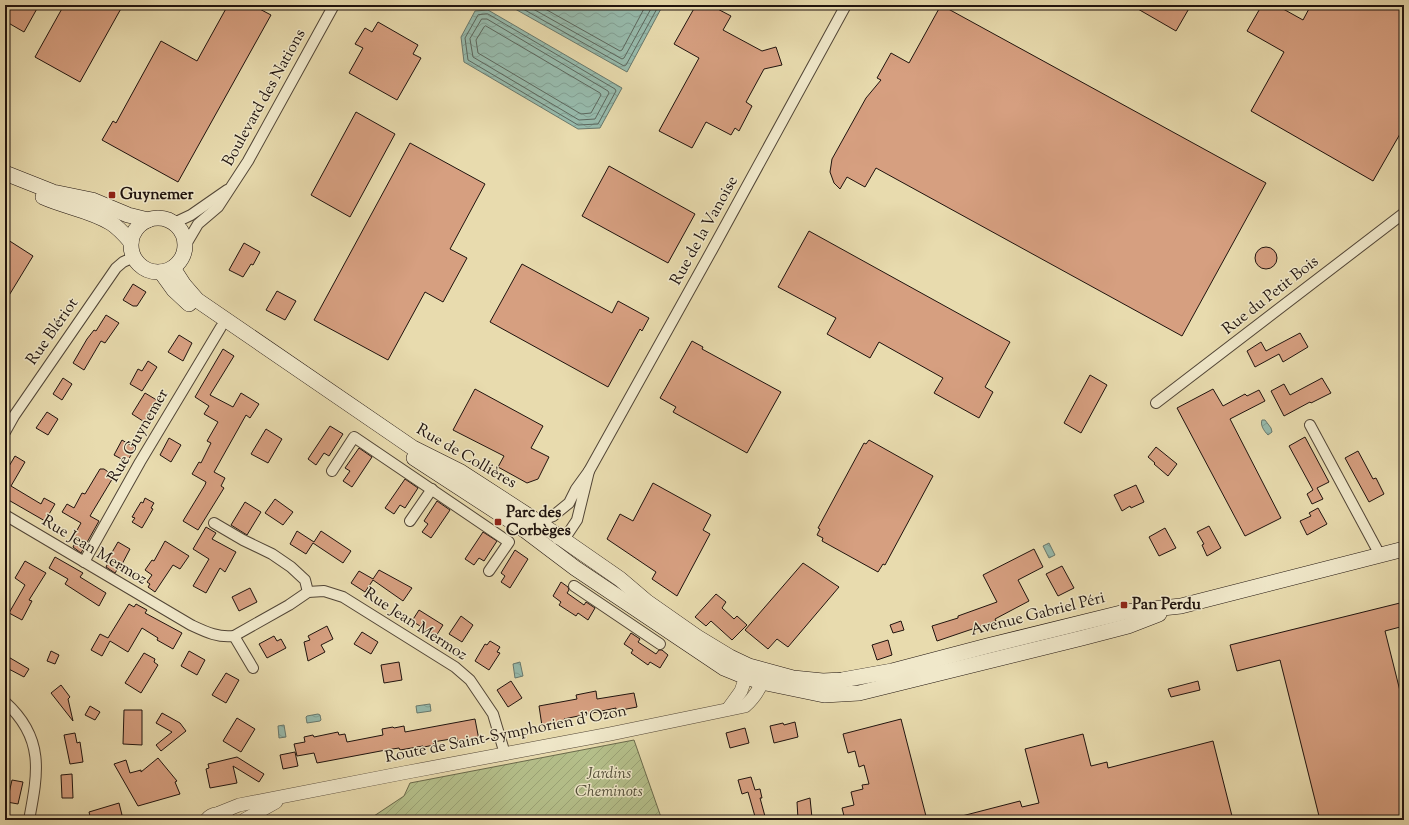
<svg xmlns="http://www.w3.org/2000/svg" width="1409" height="825" font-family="'Sorts Mill Goudy',serif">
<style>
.garden{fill:url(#garden-furrows);stroke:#6a6a4c}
.water{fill:url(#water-waves);stroke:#67786d}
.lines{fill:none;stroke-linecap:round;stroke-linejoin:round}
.shore{stroke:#5b675e;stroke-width:1}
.building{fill:#d69f80;stroke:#1f130e}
.minor-casing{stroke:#514536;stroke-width:12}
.tertiary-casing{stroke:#514536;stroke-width:14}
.secondary-casing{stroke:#1f130e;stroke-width:16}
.minor{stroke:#f0e8ca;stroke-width:10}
.tertiary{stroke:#f0e8ca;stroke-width:13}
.secondary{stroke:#f0e8ca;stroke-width:15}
.poi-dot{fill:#8f2418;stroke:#f0e8ca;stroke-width:1.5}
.labels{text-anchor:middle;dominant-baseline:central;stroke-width:3;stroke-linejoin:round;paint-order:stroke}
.street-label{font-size:16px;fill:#1f130e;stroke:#f0e8ca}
.poi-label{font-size:16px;font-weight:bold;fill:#1f130e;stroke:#f0e8ca;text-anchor:start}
.park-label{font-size:16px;font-style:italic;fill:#54503a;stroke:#f0e8ca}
</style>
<defs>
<pattern id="garden-furrows" width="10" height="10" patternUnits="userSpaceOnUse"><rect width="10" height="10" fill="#b5c08b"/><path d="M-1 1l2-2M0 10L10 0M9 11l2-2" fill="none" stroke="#9ba477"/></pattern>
<pattern id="water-waves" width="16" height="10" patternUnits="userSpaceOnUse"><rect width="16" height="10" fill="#97bbad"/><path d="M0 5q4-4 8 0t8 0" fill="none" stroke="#82a094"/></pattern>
</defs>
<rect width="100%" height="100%" fill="#e8dbae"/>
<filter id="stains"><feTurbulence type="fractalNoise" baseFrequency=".005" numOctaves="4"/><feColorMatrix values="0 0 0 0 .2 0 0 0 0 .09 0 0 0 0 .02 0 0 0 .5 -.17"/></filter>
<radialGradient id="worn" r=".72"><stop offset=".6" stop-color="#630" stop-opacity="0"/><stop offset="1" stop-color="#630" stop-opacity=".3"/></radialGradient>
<!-- garden -->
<polygon class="garden" points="634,740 662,820 378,820 374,816 404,796 410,783"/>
<!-- water -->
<g class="water">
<polygon points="508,5 663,5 627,72"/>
<polygon points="488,10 622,88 600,128 578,129 464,62 461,37 475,11"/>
<path d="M1262,420H1265L1271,428L1272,432L1268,435C1264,431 1260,425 1262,420Z"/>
<polygon points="1049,543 1055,555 1049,558 1043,546"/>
<polygon points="520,662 523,676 515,678 513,664"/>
<polygon points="430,704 431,711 417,713 416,706"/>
<polygon points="318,714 320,715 321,720 320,721 307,723 306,717 307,716"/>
<polygon points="284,725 286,737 279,738 278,726"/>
</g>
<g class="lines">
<!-- shore -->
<g class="shore">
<polyline points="516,5 624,66 626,65 659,5"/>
<polyline points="526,5 622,59 624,58 653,5"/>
<polyline points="538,5 620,51 622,50 646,5"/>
<polygon points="488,14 615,89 616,91 598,124 578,125 468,60 465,38 478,15"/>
<polygon points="482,19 487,19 608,91 609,93 595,119 579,120 473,57 470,39"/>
<polygon points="486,26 600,93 601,95 591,113 581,114 478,53 476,40 484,27"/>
</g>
</g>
<!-- building -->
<g class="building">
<polygon points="5,5 39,5 24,32 5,21"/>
<polygon points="64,5 123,5 80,82 35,57"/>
<polygon points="228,5 252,5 271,15 178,182 102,140 113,121 116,123 161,41 197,61"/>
<polygon points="696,5 710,5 731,16 723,30 762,51 776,47 782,65 764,69 746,102 752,106 739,131 735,128 731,135 706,122 692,148 659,131 699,58 674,44"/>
<polygon points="941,5 1266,183 1182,336 876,168 865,187 847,177 840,189 834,183 830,172 832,159 866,98 881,80 877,78 891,53 909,63"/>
<polygon points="1131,5 1191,5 1176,31"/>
<polygon points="1262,5 1276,5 1303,20 1311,5 1404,5 1404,127 1373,181 1251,111 1284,52 1247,31"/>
<polygon points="378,22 418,45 413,54 421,58 397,100 349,73 363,48 355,44 365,28 372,32"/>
<polygon points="356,112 395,134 350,217 311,195"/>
<polygon points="410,143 485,184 450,249 467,258 443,302 425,292 388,360 314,320"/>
<polygon points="609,166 695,214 668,263 582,216"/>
<polygon points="809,231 1010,342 985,387 993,392 979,418 934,393 943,378 879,342 870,358 827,334 836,318 778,287"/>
<polygon points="5,238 33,256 5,302"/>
<polygon points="244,243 260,252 253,265 251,264 243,277 229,270"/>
<circle cx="1266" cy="258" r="11"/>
<polygon points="522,264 612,313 618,301 649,318 642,331 640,329 608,387 490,322"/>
<polygon points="133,284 146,292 137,306 133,306 123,300"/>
<polygon points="277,291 296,301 285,320 266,310"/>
<polygon points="106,315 119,323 105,343 101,341 84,370 73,363 87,339 94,330 96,331"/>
<polygon points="1300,333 1308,347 1283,362 1279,354 1255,367 1247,351 1261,342 1266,351"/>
<polygon points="179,335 192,343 183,361 168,352"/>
<polygon points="692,341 703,347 702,349 781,392 747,453 673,412 676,407 660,398"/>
<polygon points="223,349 234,356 210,395 233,407 241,393 259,404 250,418 246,415 214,472 225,478 221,486 224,488 198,530 183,521 205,485 206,482 192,474 199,462 201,463 211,443 207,441 218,422 204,414 209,406 195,397"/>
<polygon points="148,361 157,367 142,391 130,384 138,369 142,371"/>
<polygon points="1090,375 1107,385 1081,433 1064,423"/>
<polygon points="63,378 72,384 62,400 53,394"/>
<polygon points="1322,378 1331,393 1311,403 1310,402 1284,416 1271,391 1284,384 1290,395"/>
<polygon points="475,389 543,426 531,448 549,457 538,479 527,483 498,467 504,456 453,430"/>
<polygon points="1213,389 1223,406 1245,394 1247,396 1259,390 1265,401 1230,419 1281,518 1245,536 1177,408"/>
<polygon points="145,393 160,402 151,418 149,418 146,423 132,414"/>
<polygon points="47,412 58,419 48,435 36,428"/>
<polygon points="330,426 343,434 329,456 324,453 316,465 308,459"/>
<polygon points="266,429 282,439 268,463 251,454"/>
<polygon points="1305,437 1329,482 1317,488 1323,499 1312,504 1307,494 1313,490 1289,446"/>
<polygon points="169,438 181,445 171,462 160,455"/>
<polygon points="122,440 135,448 127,462 114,455"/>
<polygon points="869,440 933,476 885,565 883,564 878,572 822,541 823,538 817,535 820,529 818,528 864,443 866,444"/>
<polygon points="1156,447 1177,464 1168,476 1154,464 1155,463 1148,457"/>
<polygon points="359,448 372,457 352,487 343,481 350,471 345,468"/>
<polygon points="1358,451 1373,479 1376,478 1384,494 1369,502 1345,458"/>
<polygon points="15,456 25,462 11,486 41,504 44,498 55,504 45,521 5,498 5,473"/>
<polygon points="100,469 104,469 114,476 90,516 99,521 81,553 73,547 76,541 72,539 81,523 62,512 67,504 74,508 82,493 85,494"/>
<polygon points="405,479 418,488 405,508 400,505 394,514 385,508"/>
<polygon points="653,483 711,515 703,530 710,534 677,596 652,579 656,572 607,539 620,514 633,521"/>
<polygon points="1136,485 1144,502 1131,508 1130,506 1122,511 1114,495"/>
<polygon points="145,498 154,503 151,508 153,509 142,528 132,522 135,518 132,517 141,502 143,503"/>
<polygon points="275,499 293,512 283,525 265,513"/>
<polygon points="437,501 450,510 431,538 422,532 428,524 424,521"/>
<polygon points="245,502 261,512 247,535 231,525"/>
<polygon points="1318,508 1327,524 1307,535 1300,521 1311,516 1309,513"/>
<polygon points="1209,526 1221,548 1207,556 1202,545 1204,544 1197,532"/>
<polygon points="206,527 216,533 212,539 236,552 225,572 220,568 206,593 193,586 209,559 193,549"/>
<polygon points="1165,528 1176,548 1159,556 1149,537"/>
<polygon points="297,531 314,542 321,531 351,551 343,563 313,543 306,554 290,544"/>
<polygon points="483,532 497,541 484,561 479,558 474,565 465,559"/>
<polygon points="165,541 189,556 180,569 173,565 155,592 148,587 150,584 147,582 152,575 145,570 152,560 154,561"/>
<polygon points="118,542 130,549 120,568 119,567 115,573 106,567 109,561 107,561"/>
<polygon points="1034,549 1043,567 1018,580 1029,601 995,619 996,621 937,641 932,626 958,618 958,616 997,602 983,575"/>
<polygon points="515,550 528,559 510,588 501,582 505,576 501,573"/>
<polygon points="55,557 83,573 80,577 106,593 99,606 65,584 68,579 49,568"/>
<polygon points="25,561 46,573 29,600 32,601 22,620 9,613 25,585 15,578"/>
<polygon points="803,563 839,587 788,647 777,639 768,649 745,630"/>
<polygon points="1062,566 1074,588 1058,596 1046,574"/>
<polygon points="379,570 412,588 403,601 373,580 365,592 351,583 359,571 373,579"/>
<polygon points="561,582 568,587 569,590 567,593 584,605 586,602 595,608 588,620 578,613 576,616 559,605 561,602 553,596"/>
<polygon points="250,588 257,602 239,611 232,597"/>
<polygon points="716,594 726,602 722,608 734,619 737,616 747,625 732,640 711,621 706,626 695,617"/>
<polygon points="1404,602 1404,626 1385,631 1404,707 1404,820 1320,820 1280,660 1237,671 1230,645"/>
<polygon points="129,604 134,607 136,604 147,610 145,613 182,633 173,649 157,640 158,638 142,628 128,652 110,641 102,656 91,650 100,634 108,638"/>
<polygon points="419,610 443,625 436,636 412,621"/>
<polygon points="461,616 473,625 462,642 449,634"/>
<polygon points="901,621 904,630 893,633 890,625"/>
<polygon points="327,626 333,639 321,645 325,652 308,661 304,642 310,640 308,636"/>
<polygon points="362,632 378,642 371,654 354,644"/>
<polygon points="631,633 640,639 638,642 656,654 659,650 662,650 668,655 660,668 650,662 648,665 631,653 633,650 624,644"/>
<polygon points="274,636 277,641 281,639 286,648 267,658 259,644"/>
<polygon points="888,640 892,655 877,660 872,645"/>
<polygon points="490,641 500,647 497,652 500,653 489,670 475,661 485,644 487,645"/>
<polygon points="51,651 59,655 55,664 47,661"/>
<polygon points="189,651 205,660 197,675 181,666"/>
<polygon points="144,653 155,659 154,662 158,665 141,693 125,683"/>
<polygon points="5,655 29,669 24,677 5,667"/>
<polygon points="399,662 402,680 384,683 381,665"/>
<polygon points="226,673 239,680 226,703 212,695"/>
<polygon points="511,681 522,698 508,707 497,690"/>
<polygon points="1198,681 1200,690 1171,697 1168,689"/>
<polygon points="61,685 70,697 68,699 73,721 51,693"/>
<polygon points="596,691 597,699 634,693 637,707 616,711 616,708 564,719 564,722 542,726 539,706 577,699 576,695"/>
<polygon points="90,706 100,712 95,720 85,715"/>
<polygon points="124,710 142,710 142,745 123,744"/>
<polygon points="162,713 180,723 186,731 161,751 156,745 172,732 156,723"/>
<polygon points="237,718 255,729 241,752 223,741"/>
<polygon points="475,719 479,740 458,743 457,738 433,742 434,745 424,747 423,746 400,750 399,748 386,750 317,763 314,753 297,756 294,744 305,742 304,737 313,735 314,737 338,732 339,735 345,734 347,742 383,735 382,729 393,727 394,728 404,726 405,732"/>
<polygon points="901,719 927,820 845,820 842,808 854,805 851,792 863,789 862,785 869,784 864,765 859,767 855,751 848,753 843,734"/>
<polygon points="795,722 798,737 774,743 770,726 783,723 784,725"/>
<polygon points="745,728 749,743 730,748 726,733"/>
<polygon points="75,733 77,743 80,742 83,762 70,764 64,735"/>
<polygon points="1083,734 1091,766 1107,762 1108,768 1213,741 1233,820 958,820 958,817 1020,801 1022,807 1039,803 1025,749"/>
<polygon points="295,752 298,766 283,769 280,755"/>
<polygon points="237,757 264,774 259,782 233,766 237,783 210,788 206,769 209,768 208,764"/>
<polygon points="158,758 177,781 175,782 180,794 138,806 114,764 126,760 130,773 141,770 141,772"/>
<polygon points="72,774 73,798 62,798 61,775"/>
<polygon points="751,777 755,790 760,789 762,798 760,798 766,820 756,820 748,792 742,794 738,780"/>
<polygon points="12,780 23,782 18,804 7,802"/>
<polygon points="810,798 812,818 798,819 797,802"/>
<polygon points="119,803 122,815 106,820 91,820 89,812"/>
</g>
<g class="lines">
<!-- minor casing -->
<g class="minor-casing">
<g id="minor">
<polyline points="174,223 191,215 227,190"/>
<polyline points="185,246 198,224 218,207 248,161 334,5"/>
<polyline points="1156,403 1404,213"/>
<polyline points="1310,425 1380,555"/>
<polyline points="5,432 14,416 116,268 123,262 134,257"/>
<polyline points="332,471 354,437 509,542 489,571"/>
<polyline points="589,471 712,250 846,5"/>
<path d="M5,515L191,625C206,632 218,638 234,636L289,605L308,592L324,591L343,597L455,667L470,680L493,714L505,754"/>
<polyline points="535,520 542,520 553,516 569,503 576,489 589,471 577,520 567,535 557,539"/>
<polyline points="410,521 432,489"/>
<polyline points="214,523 243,540 272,554 291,567 305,580 308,592"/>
<polyline points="84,562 140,462 221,327"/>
<polyline points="574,586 660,644"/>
<polyline points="234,636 253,668"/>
<path d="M5,702C45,738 38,773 29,820"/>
</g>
</g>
<!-- tertiary casing -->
<g class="tertiary-casing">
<g id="tertiary">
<polyline points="728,709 741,691 749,668"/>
<path d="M219,813L239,805L403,773L610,734L745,706C755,697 761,688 765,674"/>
<path d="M206,820C212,812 222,811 229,820"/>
<polyline points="244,820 276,802"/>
</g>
</g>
<!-- secondary casing -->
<g class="secondary-casing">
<g id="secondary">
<polyline points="5,173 53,192 92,200 128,215 148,220"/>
<path d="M43,197C65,207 90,210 111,223C119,228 125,235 131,242"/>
<circle cx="158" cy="245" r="27"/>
<polyline points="173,268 184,285 197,300 413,448 461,472 535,520 620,579 647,602 697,637 730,657 749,666 793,678 823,681 842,680 892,671 987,646 1125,612 1181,606 1404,549"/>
<polyline points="161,272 174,290 189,304"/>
<polyline points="414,458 526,531 575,568 724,668 746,677 762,682 824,695 859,693 1082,638 1128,626 1159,614"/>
</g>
</g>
<!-- minor -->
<use href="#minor" class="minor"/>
<!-- tertiary -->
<use href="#tertiary" class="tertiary"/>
<!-- secondary -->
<use href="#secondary" class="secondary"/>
</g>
<!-- markers -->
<g class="poi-dot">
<rect x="108" y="191" width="8" height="8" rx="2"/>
<rect x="494" y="518" width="8" height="8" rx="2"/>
<rect x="1120" y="601" width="8" height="8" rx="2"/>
</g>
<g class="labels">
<!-- street labels -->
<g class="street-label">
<text transform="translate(265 98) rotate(-61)">Boulevard des Nations</text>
<text transform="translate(705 231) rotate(-61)">Rue de la Vanoise</text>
<text transform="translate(1271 296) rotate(-38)">Rue du Petit Bois</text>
<text transform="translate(53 332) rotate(-55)">Rue Blériot</text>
<text transform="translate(139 436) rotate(-60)">Rue Guynemer</text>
<text transform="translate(466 457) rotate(30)">Rue de Collières</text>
<text transform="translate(94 551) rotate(31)">Rue Jean Mermoz</text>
<text transform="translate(1038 615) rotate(-14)">Avenue Gabriel Péri</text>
<text transform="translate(415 625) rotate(33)">Rue Jean Mermoz</text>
<text transform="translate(506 735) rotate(-11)">Route de Saint-Symphorien d'Ozon</text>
</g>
<!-- poi labels -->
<g class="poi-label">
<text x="120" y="195">Guynemer</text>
<text x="506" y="513">Parc des<tspan x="506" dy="18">Corbèges</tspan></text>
<text x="1132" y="605">Pan Perdu</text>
</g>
<!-- park labels -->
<g class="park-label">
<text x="609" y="774">Jardins<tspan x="609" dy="18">Cheminots</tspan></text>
</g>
</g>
<!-- margin -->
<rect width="1409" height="825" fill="none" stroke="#e8dbae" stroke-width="20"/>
<rect x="6" y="6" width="1397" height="813" fill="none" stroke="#1f130e" stroke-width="2"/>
<rect x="10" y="10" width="1389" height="805" fill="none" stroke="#1f130e"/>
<rect width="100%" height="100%" filter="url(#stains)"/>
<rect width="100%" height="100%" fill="url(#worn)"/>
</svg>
